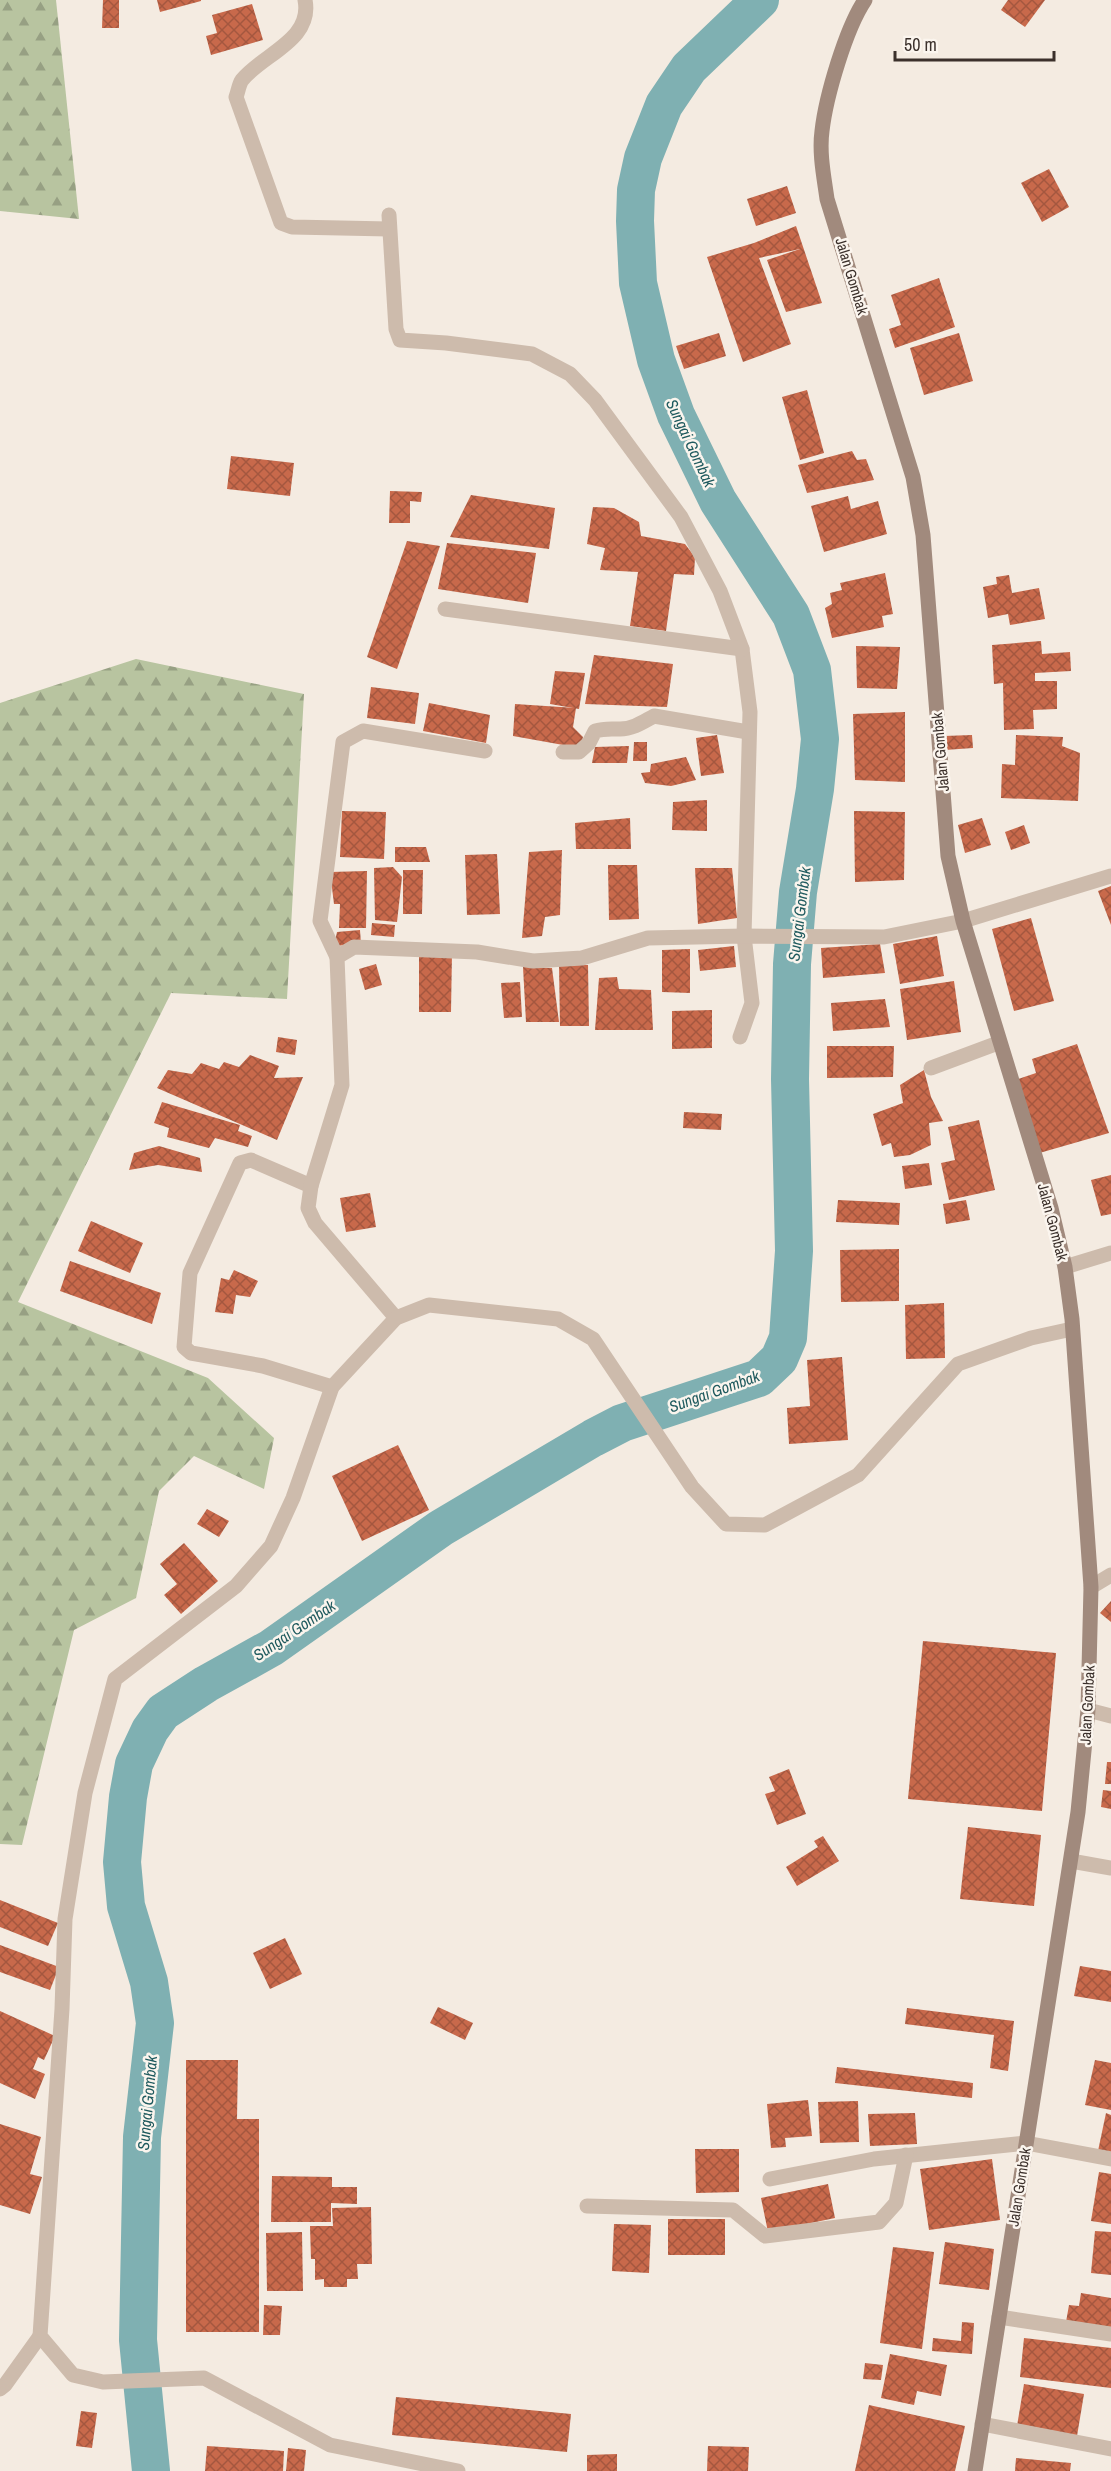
<svg xmlns="http://www.w3.org/2000/svg" width="1111" height="2471" font-family="'Archivo Narrow',sans-serif">
<style>
.forest{fill:url(#forest-firs)}
.lines{fill:none;stroke-linecap:round;stroke-linejoin:round}
.river{stroke:#7fb0b2;stroke-width:38}
.building{fill:url(#building-cross-hatch)}
.street{stroke:#cdbbac;stroke-width:15}
.secondary{stroke:#a18a7d;stroke-width:15}
.labels{text-anchor:middle;dominant-baseline:central;stroke-width:5;stroke-linejoin:round;paint-order:stroke}
.street-label{font-size:15px;fill:#3b302b;stroke:#fbf5ee}
.water-label{font-size:16px;font-style:italic;fill:#1f5a5e;stroke:#fbf5ee}
</style>
<defs>
<pattern id="forest-firs" width="22" height="20" patternUnits="userSpaceOnUse" patternTransform="scale(1.5)"><rect width="22" height="20" fill="#b8c4a0"/><path d="M5 1l3.5 6h-7zM16 11l3.5 6h-7z" fill="#97a083"/></pattern>
<pattern id="building-cross-hatch" width="8" height="8" patternUnits="userSpaceOnUse" patternTransform="scale(1.5)"><rect width="8" height="8" fill="#c8694b"/><path d="M0 0l8 8M0 8l8-8" fill="none" stroke="#a4573f"/></pattern>
</defs>
<rect width="100%" height="100%" fill="#f4ebe1"/>
<!-- forest -->
<g class="forest">
<polygon points="0,0 56,0 79,219 0,211"/>
<polygon points="136,659 304,694 287,999 171,993 18,1302 208,1378 274,1438 264,1489 194,1456 159,1491 136,1598 74,1630 22,1845 0,1844 0,703"/>
</g>
<g class="lines">
<!-- river -->
<polyline class="river" points="151,2471 138,2340 142,2137 155,2023 149,1982 126,1906 122,1862 128,1797 134,1764 150,1730 163,1712 206,1684 271,1648 441,1528 593,1438 622,1423 759,1378 779,1359 788,1338 794,1251 790,1079 792,964 798,892 815,789 820,739 812,670 791,615 718,501 676,415 656,360 638,283 635,221 636,190 643,158 664,105 689,68 760,0"/>
</g>
<!-- building -->
<g class="building">
<polygon points="103,0 119,0 119,28 102,28"/>
<polygon points="157,0 201,0 201,1 160,12"/>
<polygon points="1008,0 1045,0 1025,27 1001,10"/>
<polygon points="252,4 263,40 211,55 206,36 217,33 212,15"/>
<polygon points="1049,169 1069,207 1042,222 1021,183"/>
<polygon points="787,186 796,213 756,226 747,199"/>
<polygon points="796,226 822,303 786,312 767,260 800,249 759,258 791,344 743,362 707,257 754,243"/>
<polygon points="939,278 955,327 895,348 889,329 901,325 891,295"/>
<polygon points="719,333 726,356 684,369 676,346"/>
<polygon points="959,333 973,381 924,395 910,348"/>
<polygon points="807,390 824,453 800,460 782,397"/>
<polygon points="852,451 857,460 866,459 874,480 807,493 798,465"/>
<polygon points="231,456 294,463 290,496 227,489"/>
<polygon points="390,491 422,492 421,502 410,501 410,523 389,523"/>
<polygon points="471,495 555,508 549,549 450,537"/>
<polygon points="848,496 851,509 878,501 887,534 824,552 811,506"/>
<polygon points="593,507 614,508 639,522 641,536 685,544 695,557 694,575 674,574 666,631 630,626 638,572 600,570 605,548 587,544"/>
<polygon points="407,541 440,546 397,669 367,657"/>
<polygon points="447,543 536,553 528,603 438,589"/>
<polygon points="885,573 893,614 882,616 884,627 832,638 825,608 832,604 830,593 842,590 840,583"/>
<polygon points="1009,575 1012,593 1039,588 1045,619 1010,625 1008,614 988,618 983,587 997,584 996,577"/>
<polygon points="1041,641 1042,654 1070,652 1071,671 1035,673 1035,681 1057,681 1057,709 1033,710 1034,729 1004,730 1003,683 994,684 992,645"/>
<polygon points="856,646 900,647 897,689 857,688"/>
<polygon points="594,655 673,664 667,707 585,704"/>
<polygon points="555,671 585,673 579,709 550,704"/>
<polygon points="371,687 419,693 415,724 367,718"/>
<polygon points="429,703 490,715 486,743 423,731"/>
<polygon points="515,704 576,708 573,727 583,737 580,748 513,736"/>
<polygon points="905,712 905,782 855,780 853,714"/>
<polygon points="717,735 724,773 701,776 696,738"/>
<polygon points="972,735 973,748 945,750 944,736"/>
<polygon points="1016,735 1063,737 1062,746 1080,753 1078,801 1001,798 1002,764 1015,765"/>
<polygon points="634,742 647,742 647,761 633,761"/>
<polygon points="629,746 627,763 592,763 595,747"/>
<polygon points="686,757 696,780 671,786 645,783 641,773 650,772 651,764"/>
<polygon points="707,800 707,831 672,830 673,802"/>
<polygon points="342,811 386,812 384,859 340,857"/>
<polygon points="854,811 905,812 904,880 855,882"/>
<polygon points="630,818 631,849 576,849 575,823"/>
<polygon points="982,818 991,845 965,853 958,825"/>
<polygon points="1024,825 1030,843 1011,850 1005,832"/>
<polygon points="395,847 426,847 430,862 395,862"/>
<polygon points="562,850 560,915 545,917 542,936 522,938 529,852"/>
<polygon points="497,854 500,914 467,915 465,855"/>
<polygon points="608,865 637,865 639,919 609,920"/>
<polygon points="393,867 402,877 397,922 375,920 374,868"/>
<polygon points="695,868 732,868 737,918 698,924"/>
<polygon points="403,870 423,870 422,914 403,914"/>
<polygon points="367,871 366,928 339,928 340,904 334,904 330,872"/>
<polygon points="1111,886 1111,925 1098,891"/>
<polygon points="1031,918 1054,1001 1014,1011 992,929"/>
<polygon points="372,923 395,925 394,937 371,935"/>
<polygon points="360,930 361,944 334,946 337,932"/>
<polygon points="937,936 944,976 900,984 893,944"/>
<polygon points="880,944 885,973 823,978 821,948"/>
<polygon points="734,946 736,967 700,971 698,950"/>
<polygon points="690,949 690,993 662,992 662,950"/>
<polygon points="419,952 452,952 451,1012 419,1012"/>
<polygon points="376,964 382,985 365,990 359,969"/>
<polygon points="559,965 588,965 589,1026 560,1026"/>
<polygon points="523,967 552,968 559,1022 526,1022"/>
<polygon points="617,977 619,989 651,990 653,1030 595,1030 599,978"/>
<polygon points="954,981 961,1032 907,1040 900,989"/>
<polygon points="520,982 522,1017 504,1018 501,983"/>
<polygon points="885,999 890,1027 833,1031 831,1003"/>
<polygon points="712,1010 712,1048 672,1049 672,1011"/>
<polygon points="278,1037 297,1040 295,1055 276,1052"/>
<polygon points="1077,1044 1109,1133 1036,1154 1015,1080 1036,1073 1032,1059"/>
<polygon points="827,1046 894,1046 893,1077 827,1078"/>
<polygon points="250,1055 279,1066 274,1078 303,1077 277,1140 157,1088 168,1070 192,1074 201,1063 219,1069 224,1062 239,1067"/>
<polygon points="924,1070 931,1097 943,1121 929,1123 931,1145 910,1155 894,1157 891,1143 882,1146 873,1114 903,1103 900,1085"/>
<polygon points="162,1102 240,1125 238,1131 252,1136 248,1147 215,1138 209,1148 167,1137 169,1128 154,1123"/>
<polygon points="684,1112 722,1114 721,1130 683,1128"/>
<polygon points="979,1120 995,1190 949,1200 941,1163 955,1160 948,1127"/>
<polygon points="159,1146 200,1158 202,1172 158,1165 129,1170 134,1153"/>
<polygon points="929,1163 932,1185 905,1189 902,1166"/>
<polygon points="1111,1175 1111,1214 1101,1216 1091,1180"/>
<polygon points="370,1193 376,1227 346,1232 340,1198"/>
<polygon points="838,1200 900,1203 899,1225 836,1222"/>
<polygon points="966,1200 970,1220 946,1224 943,1204"/>
<polygon points="91,1221 143,1243 130,1273 78,1251"/>
<polygon points="899,1249 899,1301 841,1302 840,1250"/>
<polygon points="70,1261 161,1293 152,1324 60,1291"/>
<polygon points="234,1270 258,1281 250,1297 236,1295 233,1314 215,1312 221,1278 229,1280"/>
<polygon points="944,1303 945,1358 906,1359 905,1305"/>
<polygon points="842,1357 848,1440 789,1444 787,1408 810,1406 807,1360"/>
<polygon points="398,1445 429,1510 362,1541 332,1476"/>
<polygon points="207,1509 229,1521 219,1537 197,1524"/>
<polygon points="184,1543 218,1581 181,1614 164,1595 177,1584 160,1564"/>
<polygon points="1111,1601 1111,1622 1100,1613"/>
<polygon points="923,1641 1056,1653 1042,1811 908,1799"/>
<polygon points="1107,1762 1111,1762 1111,1784 1105,1784"/>
<polygon points="789,1769 806,1814 777,1825 765,1794 775,1791 769,1777"/>
<polygon points="1103,1790 1111,1791 1111,1809 1101,1807"/>
<polygon points="968,1827 1041,1835 1034,1906 960,1899"/>
<polygon points="823,1836 839,1861 797,1886 786,1867 818,1847 814,1841"/>
<polygon points="0,1900 58,1923 48,1946 0,1927"/>
<polygon points="285,1938 302,1974 270,1989 253,1953"/>
<polygon points="0,1945 59,1967 50,1990 0,1972"/>
<polygon points="1080,1966 1111,1971 1111,2002 1074,1996"/>
<polygon points="438,2007 473,2023 465,2040 430,2023"/>
<polygon points="907,2008 1014,2021 1008,2071 990,2068 994,2035 905,2024"/>
<polygon points="0,2011 55,2036 44,2060 38,2057 33,2069 45,2074 35,2099 0,2083"/>
<polygon points="186,2060 238,2060 237,2119 259,2119 259,2332 186,2332"/>
<polygon points="1095,2060 1111,2063 1111,2110 1085,2105"/>
<polygon points="837,2067 973,2083 972,2098 835,2083"/>
<polygon points="808,2100 812,2136 785,2138 786,2147 771,2148 767,2104"/>
<polygon points="858,2101 859,2142 820,2143 818,2102"/>
<polygon points="915,2113 917,2144 870,2146 868,2114"/>
<polygon points="1106,2113 1111,2115 1111,2154 1098,2151"/>
<polygon points="0,2124 41,2137 30,2174 42,2177 30,2214 0,2205"/>
<polygon points="695,2149 739,2149 739,2192 696,2193"/>
<polygon points="992,2159 1000,2220 929,2230 920,2169"/>
<polygon points="1099,2172 1111,2174 1111,2224 1091,2221"/>
<polygon points="272,2176 332,2177 332,2187 357,2187 357,2204 331,2203 331,2222 271,2222"/>
<polygon points="828,2184 835,2218 768,2232 761,2198"/>
<polygon points="371,2207 372,2264 357,2264 358,2279 347,2279 347,2287 324,2287 324,2279 315,2280 315,2259 311,2259 310,2226 333,2226 332,2208"/>
<rect x="668" y="2219" width="57" height="36"/>
<polygon points="614,2224 651,2225 649,2273 612,2271"/>
<polygon points="1095,2231 1111,2232 1111,2275 1091,2273"/>
<polygon points="302,2232 303,2291 267,2291 266,2233"/>
<polygon points="945,2242 994,2249 989,2290 939,2284"/>
<polygon points="893,2247 934,2252 922,2349 880,2343"/>
<polygon points="1081,2293 1111,2298 1111,2330 1066,2322 1069,2305 1079,2306"/>
<polygon points="264,2305 282,2306 280,2335 263,2335"/>
<polygon points="962,2322 974,2323 972,2354 932,2351 933,2338 961,2341"/>
<polygon points="1024,2338 1111,2348 1111,2388 1020,2377"/>
<polygon points="890,2354 947,2365 941,2396 917,2391 914,2405 881,2398"/>
<polygon points="865,2363 883,2365 881,2380 863,2379"/>
<polygon points="1024,2384 1084,2394 1077,2436 1017,2426"/>
<polygon points="396,2397 571,2414 567,2452 392,2435"/>
<polygon points="869,2405 965,2426 955,2471 855,2471"/>
<polygon points="81,2411 97,2413 92,2448 76,2446"/>
<polygon points="207,2446 284,2451 283,2471 205,2471"/>
<polygon points="708,2446 749,2447 748,2471 707,2471"/>
<polygon points="288,2448 306,2450 304,2471 286,2471"/>
<polygon points="617,2454 617,2471 587,2471 587,2455"/>
<polygon points="1016,2458 1071,2463 1070,2471 1015,2471"/>
</g>
<g class="lines">
<!-- street -->
<g class="street">
<path d="M305,0C313,40 263,54 242,80C239,84 238,92 236,97L281,223L292,227L389,229"/>
<polyline points="389,215 396,329 400,340 446,343 532,354 570,374 595,400 681,517 720,591 742,649 750,712 744,936 752,1003 740,1037"/>
<polyline points="445,609 742,649"/>
<path d="M563,752H579L589,743L595,731C604,728 611,729 620,729C633,729 643,722 654,716L748,732"/>
<polyline points="337,957 320,921 343,742 363,731 485,751"/>
<polyline points="931,1068 998,1043"/>
<polyline points="311,1186 251,1160 240,1163 190,1273 184,1347 191,1353 263,1366 332,1387"/>
<polyline points="1065,1267 1111,1253"/>
<polyline points="396,1318 315,1223 308,1208 311,1186 342,1085 337,957 354,947 477,952 533,961 582,958 648,938 744,936 884,937 963,921 1111,876"/>
<polyline points="1091,1587 1111,1575"/>
<polyline points="1088,1710 1111,1716"/>
<polyline points="1071,1861 1111,1868"/>
<polyline points="770,2179 874,2159 1026,2143 1111,2159"/>
<polyline points="587,2206 733,2210 765,2236 879,2222 896,2203 906,2155"/>
<polyline points="999,2317 1111,2334"/>
<polyline points="0,2389 5,2385 40,2336"/>
<polyline points="982,2424 1111,2449"/>
<polyline points="458,2471 330,2445 204,2378 103,2382 73,2375 40,2336 62,2009 65,1919 85,1793 115,1679 236,1586 271,1546 293,1498 332,1387 396,1318 429,1305 558,1319 593,1339 692,1487 726,1524 765,1525 858,1475 958,1364 1031,1338 1072,1329"/>
</g>
<!-- secondary -->
<path class="secondary" d="M865,0C846,28 826,96 822,131C819,153 824,177 827,199L913,477L923,535L948,856L963,921L1051,1208L1065,1267L1072,1319L1091,1587L1088,1710L1078,1812L975,2471"/>
</g>
<g class="labels">
<!-- street labels -->
<g class="street-label">
<text transform="translate(852 276) rotate(73)">Jalan Gombak</text>
<text transform="translate(940 752) rotate(-95)">Jalan Gombak</text>
<text transform="translate(1053 1222) rotate(75)">Jalan Gombak</text>
<text transform="translate(1087 1705) rotate(-87)">Jalan Gombak</text>
<text transform="translate(1019 2187) rotate(-81)">Jalan Gombak</text>
</g>
<!-- water labels -->
<g class="water-label">
<text transform="translate(691 443) rotate(65)">Sungai Gombak</text>
<text transform="translate(799 914) rotate(-83)">Sungai Gombak</text>
<text transform="translate(714 1391) rotate(-20)">Sungai Gombak</text>
<text transform="translate(294 1630) rotate(-34)">Sungai Gombak</text>
<text transform="translate(147 2103) rotate(-85)">Sungai Gombak</text>
</g>
</g>
<!-- scale -->
<path d="M895 51v9h159v-9" fill="none" stroke="#3b302b" stroke-width="3"/>
<text x="904" y="51" font-size="18" fill="#3b302b" stroke="#fbf5ee" stroke-width="4.5" paint-order="stroke">50 m</text>
</svg>
